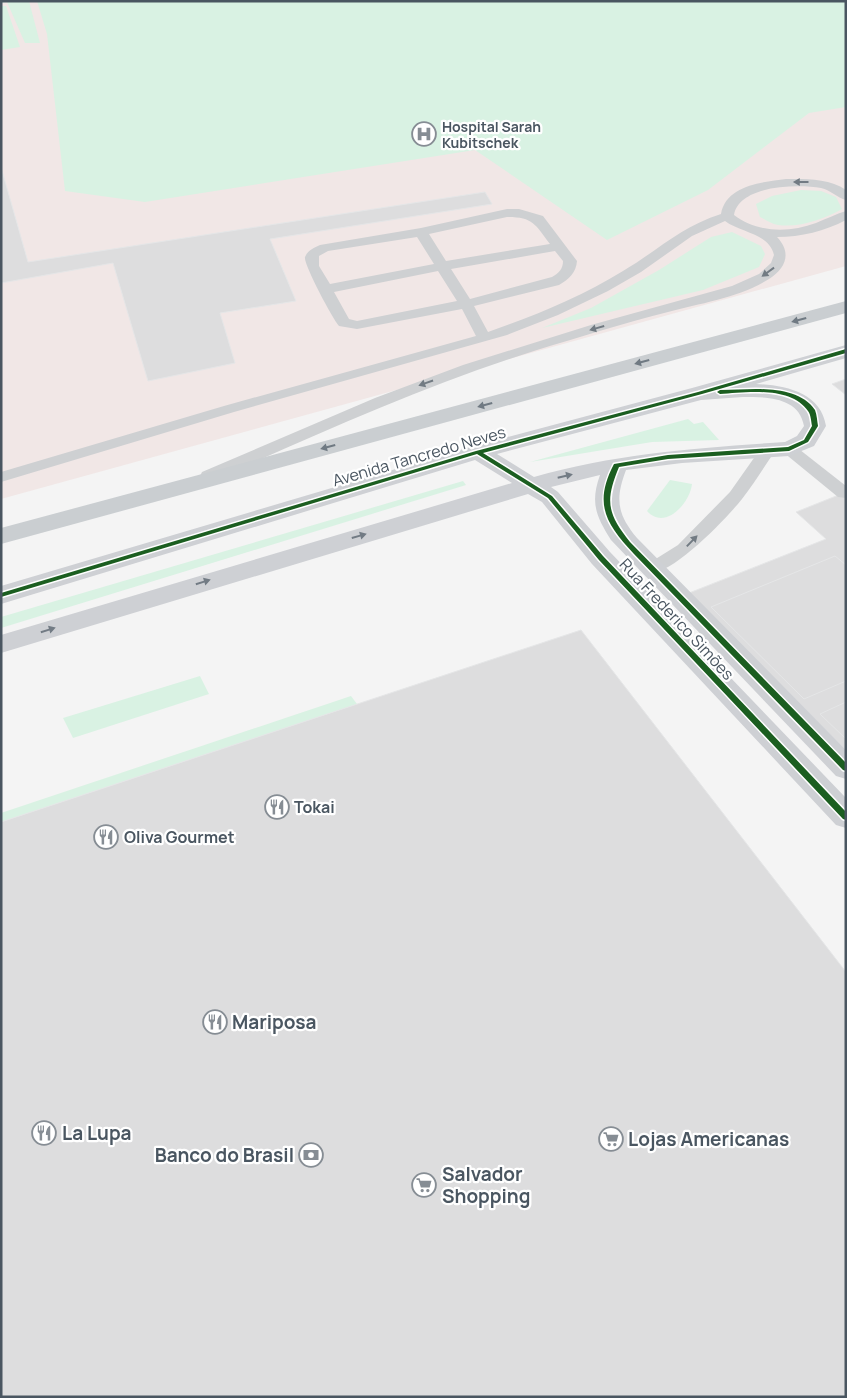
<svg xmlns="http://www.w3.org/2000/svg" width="847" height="1398" font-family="Manrope,sans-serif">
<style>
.medical{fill:#f1e7e6}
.green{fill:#d9f2e3}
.building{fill:#ddddde;stroke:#e5e6e7}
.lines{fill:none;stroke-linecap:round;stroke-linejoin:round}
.lane{fill:#ced0d2;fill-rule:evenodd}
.secondary{fill:#ced0d4;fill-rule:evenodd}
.primary{fill:#caced1;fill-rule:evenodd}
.cycleway-casing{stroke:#fff;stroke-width:3}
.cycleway{fill:#1b5e20;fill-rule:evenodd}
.oneway{fill:#727b83}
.oneway2{fill:#707a83}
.oneway3{fill:#727b84}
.labels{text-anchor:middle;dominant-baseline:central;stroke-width:4.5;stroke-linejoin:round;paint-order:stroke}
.far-poi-label{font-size:14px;font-weight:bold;fill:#4a5661;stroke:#fff;text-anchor:start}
.street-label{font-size:16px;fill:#4a5661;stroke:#fff}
.poi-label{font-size:16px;font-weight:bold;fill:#4a5661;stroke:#fff;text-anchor:start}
.near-poi-label{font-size:19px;font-weight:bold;fill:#4a5661;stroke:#fff;text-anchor:start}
</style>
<rect width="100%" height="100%" fill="#f4f4f4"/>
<!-- medical -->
<polygon class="medical" points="1,1 846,1 846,266 1,499"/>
<!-- green -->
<g class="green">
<polygon points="1,1 29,1 40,43 25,43 7,2 1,3"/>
<polygon points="37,1 846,1 846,107 809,113 708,190 607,240 475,150 145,202 65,191 47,34"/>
<polygon points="1,6 6,6 20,47 1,50"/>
<path d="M801,190L821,191L836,197L842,209C824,219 800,228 778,225C772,224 766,220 760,217L756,204L772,196Z"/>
<polygon points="732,232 761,246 765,254 759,267 703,290 542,328 591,308 659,270 711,237"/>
<polygon points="688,419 694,424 703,422 719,440 652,442 530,462"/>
<path d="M670,480L692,484C690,503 665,531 647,511Z"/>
<polygon points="463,481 466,485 1,628 1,617"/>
<polygon points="200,676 209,694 73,738 63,718"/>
<polygon points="351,696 357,704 1,822 1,813"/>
</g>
<!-- building -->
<g class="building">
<polygon points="1,167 28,262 485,192 492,204 270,239 296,301 220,313 235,363 148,381 113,263 1,283"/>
<polygon points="846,379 846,395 832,384"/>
<polygon points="846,492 846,750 689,593 826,539 796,512"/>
<polygon points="835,556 846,565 846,681 804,699 711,607"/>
<polygon points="581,630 846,972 846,1397 1,1397 1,822"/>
<polygon points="846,702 846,739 820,714"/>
</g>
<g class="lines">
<!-- lane -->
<g class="lane">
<path d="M786,179C805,179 829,178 846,190V200C837,198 831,190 821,188C797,184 739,185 734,215C758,233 789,233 816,223C826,219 836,214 846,211V220C825,231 801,237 777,237C792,253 786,268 769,279C739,298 701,303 668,312C624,323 580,337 537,350C426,385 320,433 214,480H202L200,476L202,472L375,398L463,365L591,325L732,286L759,274L771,263L774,255C769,233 741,233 725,221L692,236L641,272L608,291L558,315L507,335L234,412L1,482V472L224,406L476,336L462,309L357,329L339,326C332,318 303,263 305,257C308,250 314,248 320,245L421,228L507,209H519L543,216L577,261C576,273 569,279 559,285L474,306L488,332C534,316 581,297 623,271C657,251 682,226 721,214C726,185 763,182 786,179ZM507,217C533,217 535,224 550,244L446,261L429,234ZM417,237L434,264L330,284L319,266V256L328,251ZM555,251L563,261C563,269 559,273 552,277L470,299L451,269ZM438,271L457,301L357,321L349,319L334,292Z"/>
<polygon points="789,444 795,446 846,486 846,498 838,497 783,452 781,449 783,446"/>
<path d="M767,446L773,448L775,451C764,467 754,484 742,499C727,518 669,579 646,573L643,569L646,565L678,545L730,492L761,448Z"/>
</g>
<!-- secondary -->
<path class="secondary" d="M846,345V358L756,384C786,385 821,393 826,426L814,446L789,456L682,463L626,470C615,499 617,514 637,538L846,750V779L836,776L611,540C596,516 590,503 600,475L551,487L558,492L610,552L846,798V828L836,825L592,564L542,502L528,494L1,653V635L512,483L475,460L1,604V586L470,447L692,388ZM743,397C767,397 799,397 804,426L797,436L785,442C699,448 618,453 534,477L497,454L701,400Z"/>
<!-- primary -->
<polygon class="primary" points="846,301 846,313 1,544 1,528"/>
<!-- cycleway casing -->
<g class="cycleway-casing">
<g id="cycleway">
<polygon points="846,349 846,353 702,394 483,453 552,496 603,556 846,812 846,820 843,819 599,560 548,498 477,454 1,597 1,593 476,451 698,392"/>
<path d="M756,389C776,389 803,392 815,410C817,415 817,421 818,426L808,442L789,451L668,459L619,467C605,501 607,513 630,542L846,763V771L843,770L634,554C606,524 593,504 614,464L668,455L788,447L804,440L812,426C811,421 811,415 808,411C791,386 746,392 720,394L717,392L720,390Z"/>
</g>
</g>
<!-- cycleway -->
<use href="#cycleway" class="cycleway"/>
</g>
<!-- one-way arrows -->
<defs><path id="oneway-solid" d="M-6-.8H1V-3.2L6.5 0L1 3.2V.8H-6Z" transform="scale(1.25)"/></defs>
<g class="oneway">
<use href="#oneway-solid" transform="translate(801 182) rotate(-180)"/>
<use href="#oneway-solid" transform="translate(768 272) rotate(144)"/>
<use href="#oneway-solid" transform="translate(597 328) rotate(164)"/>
<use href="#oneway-solid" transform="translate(426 383) rotate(161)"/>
<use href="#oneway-solid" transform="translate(692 541) rotate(-46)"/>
</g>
<g class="oneway2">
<use href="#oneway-solid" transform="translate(799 320) rotate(165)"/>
<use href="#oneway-solid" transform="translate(642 362) rotate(165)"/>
<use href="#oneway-solid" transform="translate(485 405) rotate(165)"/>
<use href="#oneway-solid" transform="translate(328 447) rotate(165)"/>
</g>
<g class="oneway3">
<use href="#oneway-solid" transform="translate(565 476) rotate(-13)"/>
<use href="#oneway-solid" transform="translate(359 536) rotate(-16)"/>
<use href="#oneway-solid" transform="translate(203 582) rotate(-17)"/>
<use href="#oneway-solid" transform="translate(48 630) rotate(-17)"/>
</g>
<!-- icons -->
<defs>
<g id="hospital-ring" transform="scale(1.25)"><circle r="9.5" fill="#fff" stroke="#868d94" stroke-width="1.5"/><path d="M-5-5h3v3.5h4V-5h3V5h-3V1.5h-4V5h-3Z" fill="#868d94"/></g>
<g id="restaurant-ring" transform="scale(1.25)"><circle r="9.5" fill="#fff" stroke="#868d94" stroke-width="1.5"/><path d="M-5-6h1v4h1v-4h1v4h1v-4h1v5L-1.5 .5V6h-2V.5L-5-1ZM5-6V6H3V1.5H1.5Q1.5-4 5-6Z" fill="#868d94"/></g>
<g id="supermarket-ring" transform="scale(1.25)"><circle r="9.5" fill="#fff" stroke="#868d94" stroke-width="1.5"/><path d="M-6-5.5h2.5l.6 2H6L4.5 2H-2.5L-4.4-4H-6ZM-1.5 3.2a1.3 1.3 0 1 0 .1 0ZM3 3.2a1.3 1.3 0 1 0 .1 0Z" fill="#868d94"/></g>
<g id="bank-ring" transform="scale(1.25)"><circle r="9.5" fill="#fff" stroke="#868d94" stroke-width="1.5"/><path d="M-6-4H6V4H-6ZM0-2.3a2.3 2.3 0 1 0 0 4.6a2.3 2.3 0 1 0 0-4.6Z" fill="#868d94"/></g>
</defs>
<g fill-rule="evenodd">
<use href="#hospital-ring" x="424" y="134"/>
<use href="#restaurant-ring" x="277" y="807"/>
<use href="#restaurant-ring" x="106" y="837"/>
<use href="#restaurant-ring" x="215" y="1022"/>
<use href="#restaurant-ring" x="44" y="1133"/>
<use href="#supermarket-ring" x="611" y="1139"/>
<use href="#bank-ring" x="311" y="1155"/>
<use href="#supermarket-ring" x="424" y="1185"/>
</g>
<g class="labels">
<!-- far-poi labels -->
<g class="far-poi-label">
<text x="442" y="126">Hospital Sarah<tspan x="442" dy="16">Kubitschek</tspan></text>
</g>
<!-- street labels -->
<g class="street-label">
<text transform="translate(419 456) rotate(-16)">Avenida Tancredo Neves</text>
<text transform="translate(677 619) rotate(47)">Rua Frederico Simões</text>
</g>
<!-- poi labels -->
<g class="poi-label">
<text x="294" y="807">Tokai</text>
<text x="124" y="837">Oliva Gourmet</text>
</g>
<!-- near-poi labels -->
<g class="near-poi-label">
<text x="232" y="1022">Mariposa</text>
<text x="62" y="1133">La Lupa</text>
<text x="628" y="1139">Lojas Americanas</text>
<text x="294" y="1155" text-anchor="end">Banco do Brasil</text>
<text x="442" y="1174">Salvador<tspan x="442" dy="22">Shopping</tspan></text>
</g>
</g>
<!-- border -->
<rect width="847" height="1398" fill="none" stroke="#4a5661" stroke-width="5"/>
</svg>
